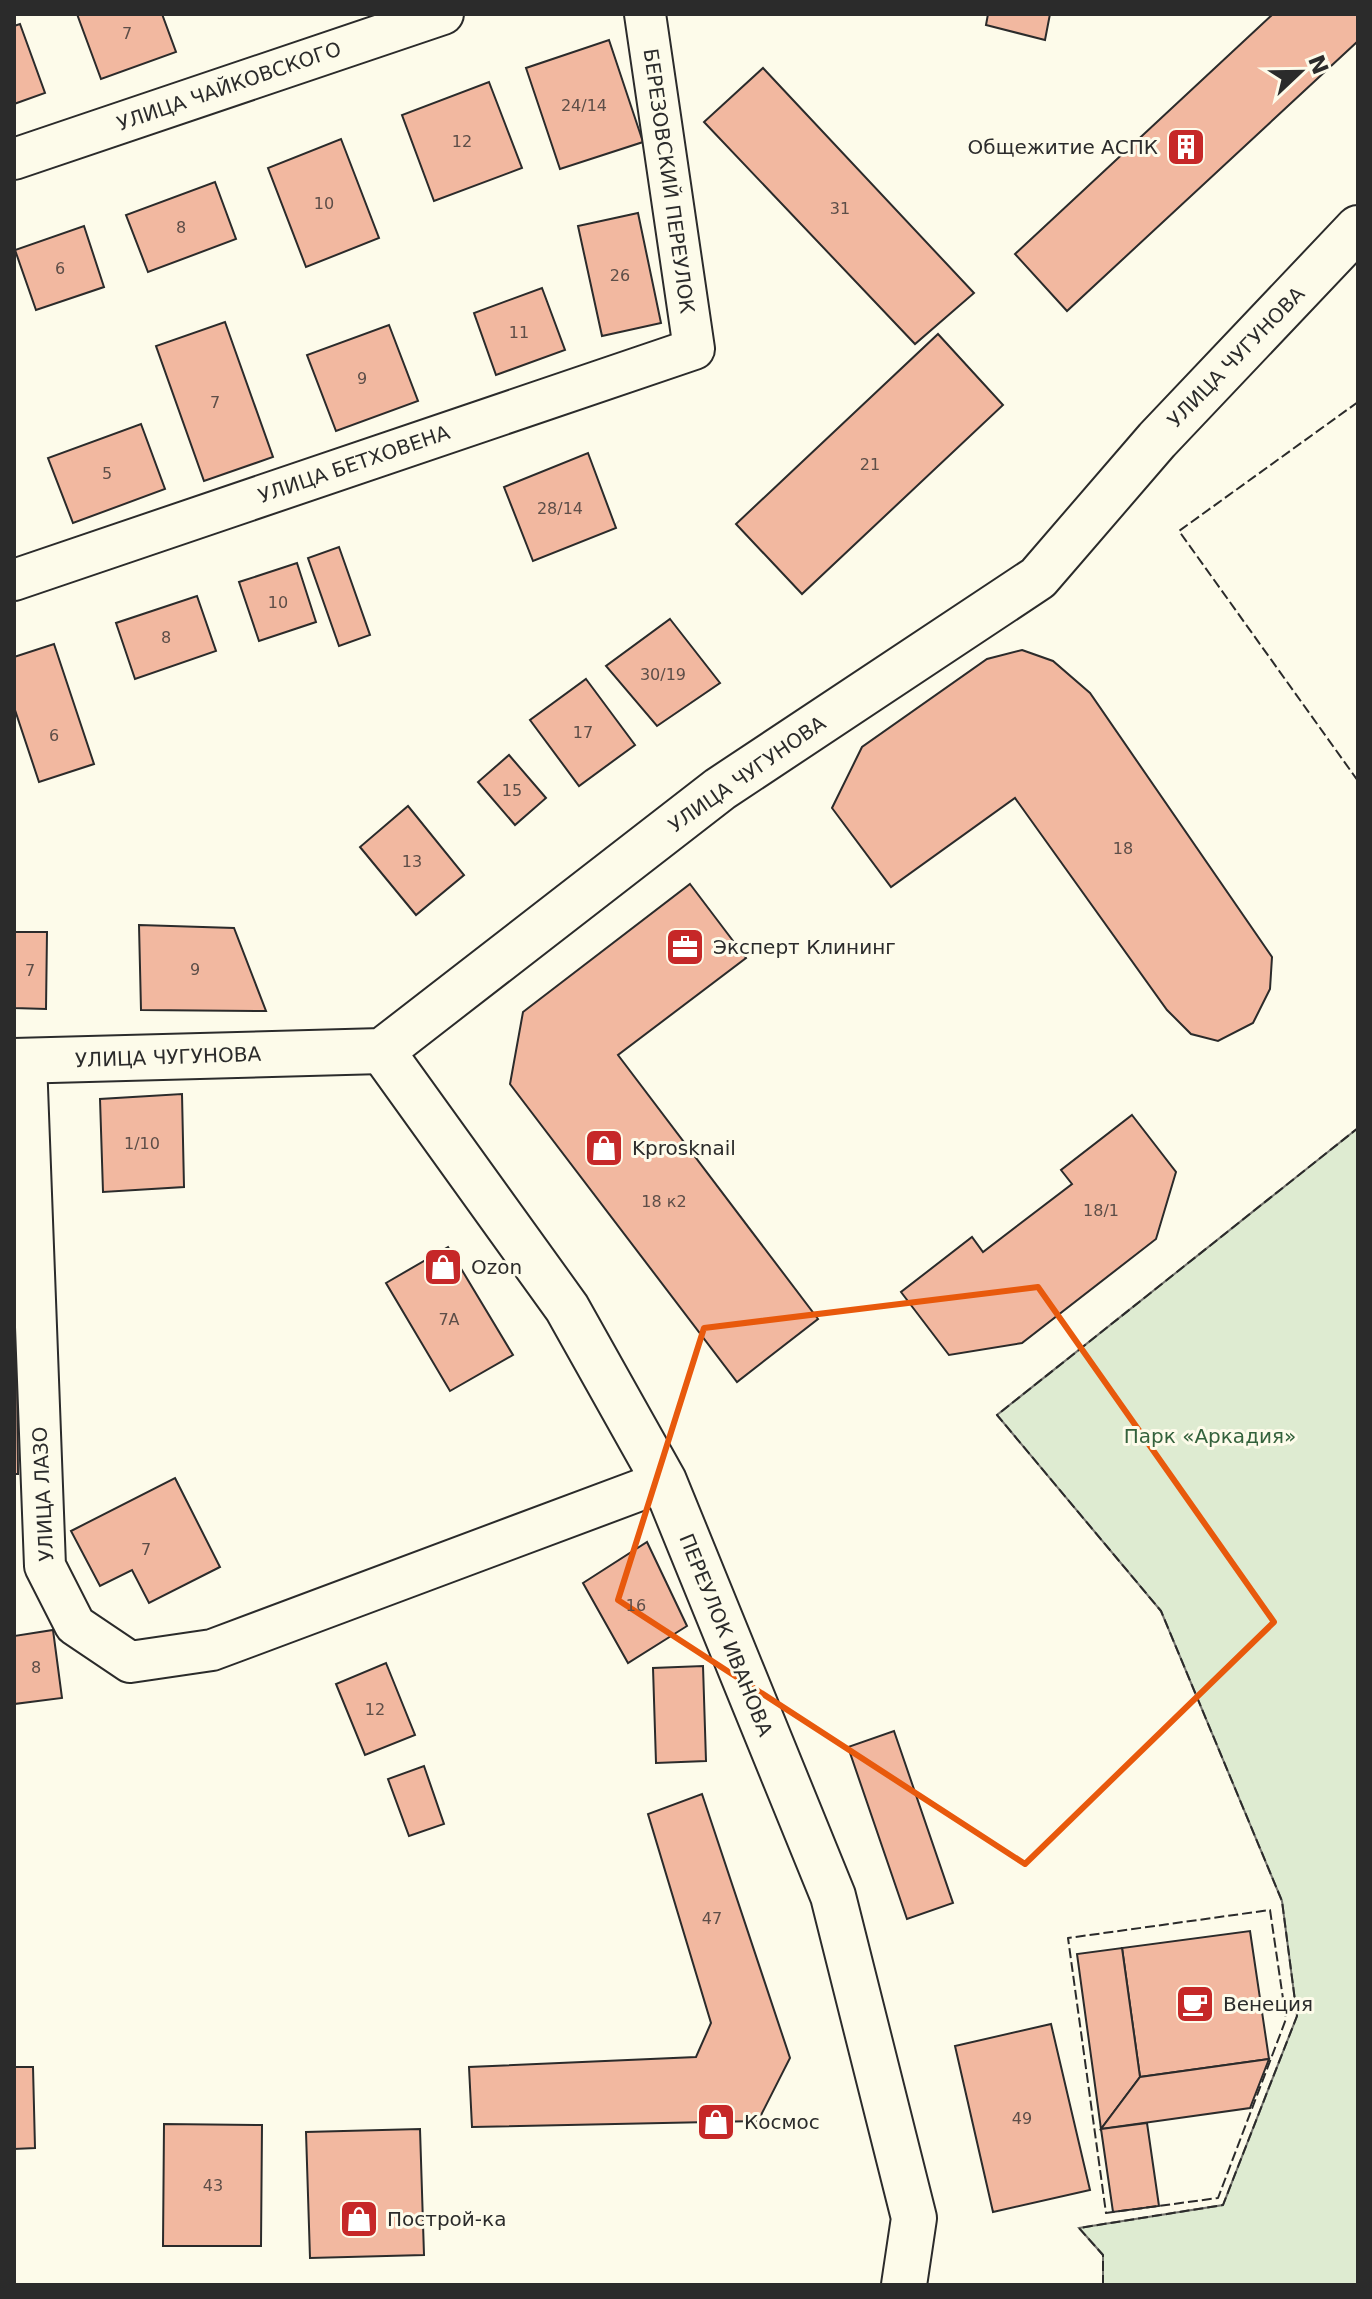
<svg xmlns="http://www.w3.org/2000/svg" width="1372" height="2299" font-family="'DejaVu Sans',sans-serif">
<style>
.green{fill:#deebd1;stroke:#74746e;stroke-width:2}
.building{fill:#f2b8a0;stroke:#2b2b2b;stroke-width:2}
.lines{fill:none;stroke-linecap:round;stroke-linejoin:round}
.street-casing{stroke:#2b2b2b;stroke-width:44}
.secondary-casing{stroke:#2b2b2b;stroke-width:48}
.street{stroke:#fdfbea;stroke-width:40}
.secondary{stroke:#fdfbea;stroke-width:44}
.fence{stroke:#2b2b2b;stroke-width:2;stroke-dasharray:10 4;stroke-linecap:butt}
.marked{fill:none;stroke:#e8590c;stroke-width:6;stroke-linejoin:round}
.labels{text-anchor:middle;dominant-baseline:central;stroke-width:6;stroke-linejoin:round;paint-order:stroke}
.number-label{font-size:16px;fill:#5d4e48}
.street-label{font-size:20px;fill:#2b2b2b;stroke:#fdfbea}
.poi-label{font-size:20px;fill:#2b2b2b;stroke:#fdfbea;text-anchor:start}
.park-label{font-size:20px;fill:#34623c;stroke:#fdfbea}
</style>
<rect width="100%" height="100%" fill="#fdfbea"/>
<!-- green -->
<polygon class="green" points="1358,1128 1358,2285 1103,2285 1103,2255 1079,2228 1223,2205 1297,2016 1282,1901 1161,1611 997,1415"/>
<!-- building -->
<g class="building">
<polygon points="77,14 162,14 176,52 101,79"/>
<polygon points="988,14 1050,14 1045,40 986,25"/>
<polygon points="1273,14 1358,14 1358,41 1067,311 1015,254"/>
<polygon points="20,24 45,93 14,104 14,26"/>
<polygon points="609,40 643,142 560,169 526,68"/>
<polygon points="763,68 974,293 915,344 704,122"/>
<polygon points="489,82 522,168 434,201 402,115"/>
<polygon points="341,139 379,238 306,267 268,168"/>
<polygon points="215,182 236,239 148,272 126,215"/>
<polygon points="638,213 661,323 602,336 578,226"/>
<polygon points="84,226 104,287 36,310 15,250"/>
<polygon points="542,288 565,350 496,375 474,313"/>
<polygon points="225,322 273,457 204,481 156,346"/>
<polygon points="389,325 418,401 336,431 307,355"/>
<polygon points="938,334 1003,405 802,594 736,524"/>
<polygon points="141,424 165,489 73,523 48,458"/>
<polygon points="588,453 616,528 533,561 504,487"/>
<polygon points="339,547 370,635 339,646 308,558"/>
<polygon points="297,563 316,622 259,641 239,582"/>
<polygon points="197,596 216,651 135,679 116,623"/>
<polygon points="670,619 720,683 657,726 606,666"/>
<polygon points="54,644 94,764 39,782 14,707 14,657"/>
<polygon points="1022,650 1053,661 1090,693 1272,957 1270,989 1253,1023 1218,1041 1191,1034 1167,1010 1015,798 891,887 832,808 862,747 987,659"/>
<polygon points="586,679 635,745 579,786 530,720"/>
<polygon points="509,755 546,798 515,825 478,782"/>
<polygon points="408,806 464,875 416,915 360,847"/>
<polygon points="690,884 746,958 618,1055 818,1319 737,1382 510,1084 523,1012"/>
<polygon points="139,925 234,928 266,1011 141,1010"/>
<polygon points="14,932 47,932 46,1009 14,1008"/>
<polygon points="182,1094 184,1187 103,1192 100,1099"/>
<polygon points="1132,1115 1176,1172 1156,1239 1022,1343 949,1355 901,1292 972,1237 983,1252 1072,1184 1061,1170"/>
<polygon points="448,1247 513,1355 450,1391 386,1283"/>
<polygon points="14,1374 17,1374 18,1474 14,1474"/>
<polygon points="175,1478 220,1567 149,1603 132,1570 100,1586 71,1531"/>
<polygon points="647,1542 687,1626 628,1663 583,1583"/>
<polygon points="53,1630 62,1698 14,1704 14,1636"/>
<polygon points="386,1663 415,1735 365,1755 336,1684"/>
<polygon points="703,1666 706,1761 656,1763 653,1668"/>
<polygon points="894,1731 953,1903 907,1919 848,1747"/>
<polygon points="424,1766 444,1824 409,1836 388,1779"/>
<polygon points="702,1794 790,2058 758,2121 472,2127 469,2067 696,2057 711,2023 648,1814"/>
<polygon points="1250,1931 1269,2059 1140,2077 1122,1948"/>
<polygon points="1122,1948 1140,2077 1101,2129 1077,1954"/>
<polygon points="1051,2024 1090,2190 993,2212 955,2046"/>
<polygon points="1269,2059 1250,2108 1101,2129 1140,2077"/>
<polygon points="14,2067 33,2067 35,2148 14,2149"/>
<polygon points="1147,2123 1159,2206 1113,2212 1101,2129"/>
<polygon points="164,2124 262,2125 261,2246 163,2246"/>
<polygon points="420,2129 424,2255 310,2258 306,2132"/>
</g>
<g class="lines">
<!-- street casing -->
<g class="street-casing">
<g id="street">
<polyline points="14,159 443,14"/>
<polyline points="14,580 694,349 645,14"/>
<polyline points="26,1061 45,1566 75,1625 130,1662 212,1650 664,1481"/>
</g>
</g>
<!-- secondary casing -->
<g class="secondary-casing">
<g id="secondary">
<polyline points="382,1051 567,1308 664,1481 833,1896 914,2218 904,2285"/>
<polyline points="14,1061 382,1051 720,789 1038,578 1157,440 1358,228"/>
</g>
</g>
<!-- street -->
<use href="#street" class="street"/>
<!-- secondary -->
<use href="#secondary" class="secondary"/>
<!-- fence -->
<g class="fence">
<polyline points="1358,402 1179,531 1358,781"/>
<polygon points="1270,1910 1286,2019 1218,2198 1106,2213 1068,1938"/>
<polyline points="1103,2285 1103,2255 1079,2228 1223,2205 1297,2016 1282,1901 1161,1611 997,1415 1358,1128"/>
</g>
</g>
<!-- marked area -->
<path class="marked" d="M1038,1287L1274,1622L1025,1864L618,1600L704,1328Z"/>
<!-- icons -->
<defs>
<g id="building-square" transform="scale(2)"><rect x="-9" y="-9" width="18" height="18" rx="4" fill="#c62828" stroke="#fdfbea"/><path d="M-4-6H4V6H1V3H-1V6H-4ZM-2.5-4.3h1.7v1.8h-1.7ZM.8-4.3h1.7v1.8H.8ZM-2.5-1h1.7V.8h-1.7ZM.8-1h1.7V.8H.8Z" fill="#fff"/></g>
<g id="office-square" transform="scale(2)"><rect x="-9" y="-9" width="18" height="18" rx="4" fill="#c62828" stroke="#fdfbea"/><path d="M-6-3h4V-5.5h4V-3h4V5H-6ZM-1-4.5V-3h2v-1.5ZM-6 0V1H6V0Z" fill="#fff"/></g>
<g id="shop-square" transform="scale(2)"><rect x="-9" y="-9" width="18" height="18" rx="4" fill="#c62828" stroke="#fdfbea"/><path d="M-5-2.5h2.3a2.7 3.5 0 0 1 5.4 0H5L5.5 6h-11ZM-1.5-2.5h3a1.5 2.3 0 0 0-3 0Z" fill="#fff"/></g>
<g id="cafe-square" transform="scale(2)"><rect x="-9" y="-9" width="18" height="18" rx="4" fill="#c62828" stroke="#fdfbea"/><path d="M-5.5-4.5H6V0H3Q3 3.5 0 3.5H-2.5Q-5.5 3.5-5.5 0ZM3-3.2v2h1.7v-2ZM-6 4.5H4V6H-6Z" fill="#fff"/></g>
</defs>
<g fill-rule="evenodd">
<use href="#building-square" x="1186" y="147"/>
<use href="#office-square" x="685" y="947"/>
<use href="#shop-square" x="604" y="1148"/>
<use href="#shop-square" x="443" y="1267"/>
<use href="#cafe-square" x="1195" y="2004"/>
<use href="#shop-square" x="716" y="2122"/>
<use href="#shop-square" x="359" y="2219"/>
</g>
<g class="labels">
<!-- number labels -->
<g class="number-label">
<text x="127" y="33">7</text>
<text x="584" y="105">24/14</text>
<text x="462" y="141">12</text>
<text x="324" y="203">10</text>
<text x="840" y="208">31</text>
<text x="181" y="227">8</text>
<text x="60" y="268">6</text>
<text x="620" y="275">26</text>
<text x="519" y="332">11</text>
<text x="362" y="378">9</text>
<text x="215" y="402">7</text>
<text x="870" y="464">21</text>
<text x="107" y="473">5</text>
<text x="560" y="508">28/14</text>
<text x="278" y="602">10</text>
<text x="166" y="637">8</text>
<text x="663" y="674">30/19</text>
<text x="583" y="732">17</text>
<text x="54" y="735">6</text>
<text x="512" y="790">15</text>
<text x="1123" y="848">18</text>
<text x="412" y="861">13</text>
<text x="195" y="969">9</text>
<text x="30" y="970">7</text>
<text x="142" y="1143">1/10</text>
<text x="664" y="1201">18 к2</text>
<text x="1101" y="1210">18/1</text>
<text x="449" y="1319">7А</text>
<text x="146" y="1549">7</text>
<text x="636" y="1605">16</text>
<text x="36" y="1667">8</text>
<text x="375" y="1709">12</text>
<text x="712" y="1918">47</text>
<text x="1022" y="2118">49</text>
<text x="213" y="2185">43</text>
</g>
<!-- street labels -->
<g class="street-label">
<text transform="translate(229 86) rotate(-19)">УЛИЦА ЧАЙКОВСКОГО</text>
<text transform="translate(669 181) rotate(82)">БЕРЕЗОВСКИЙ ПЕРЕУЛОК</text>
<text transform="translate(1236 357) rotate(-46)">УЛИЦА ЧУГУНОВА</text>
<text transform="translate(354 464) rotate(-19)">УЛИЦА БЕТХОВЕНА</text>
<text transform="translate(747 774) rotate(-35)">УЛИЦА ЧУГУНОВА</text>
<text transform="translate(168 1057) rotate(-2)">УЛИЦА ЧУГУНОВА</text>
<text transform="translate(43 1494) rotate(-93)">УЛИЦА ЛАЗО</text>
<text transform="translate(726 1635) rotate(68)">ПЕРЕУЛОК ИВАНОВА</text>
</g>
<!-- poi labels -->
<g class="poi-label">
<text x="1158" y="147" text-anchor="end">Общежитие АСПК</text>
<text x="713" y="947">Эксперт Клининг</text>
<text x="632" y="1148">Kprosknail</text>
<text x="471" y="1267">Ozon</text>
<text x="1223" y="2004">Венеция</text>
<text x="744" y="2122">Космос</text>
<text x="387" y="2219">Построй-ка</text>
</g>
<!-- park labels -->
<g class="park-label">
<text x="1210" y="1436">Парк «Аркадия»</text>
</g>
</g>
<!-- border -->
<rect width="1372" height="2299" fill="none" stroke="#2b2b2b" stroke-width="32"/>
<!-- north arrow -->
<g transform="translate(1300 72) rotate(68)" stroke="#fdfbea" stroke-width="6" paint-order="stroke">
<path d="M0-6L14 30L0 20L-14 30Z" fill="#2b2b2b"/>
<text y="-12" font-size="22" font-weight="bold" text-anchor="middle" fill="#2b2b2b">N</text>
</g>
</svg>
